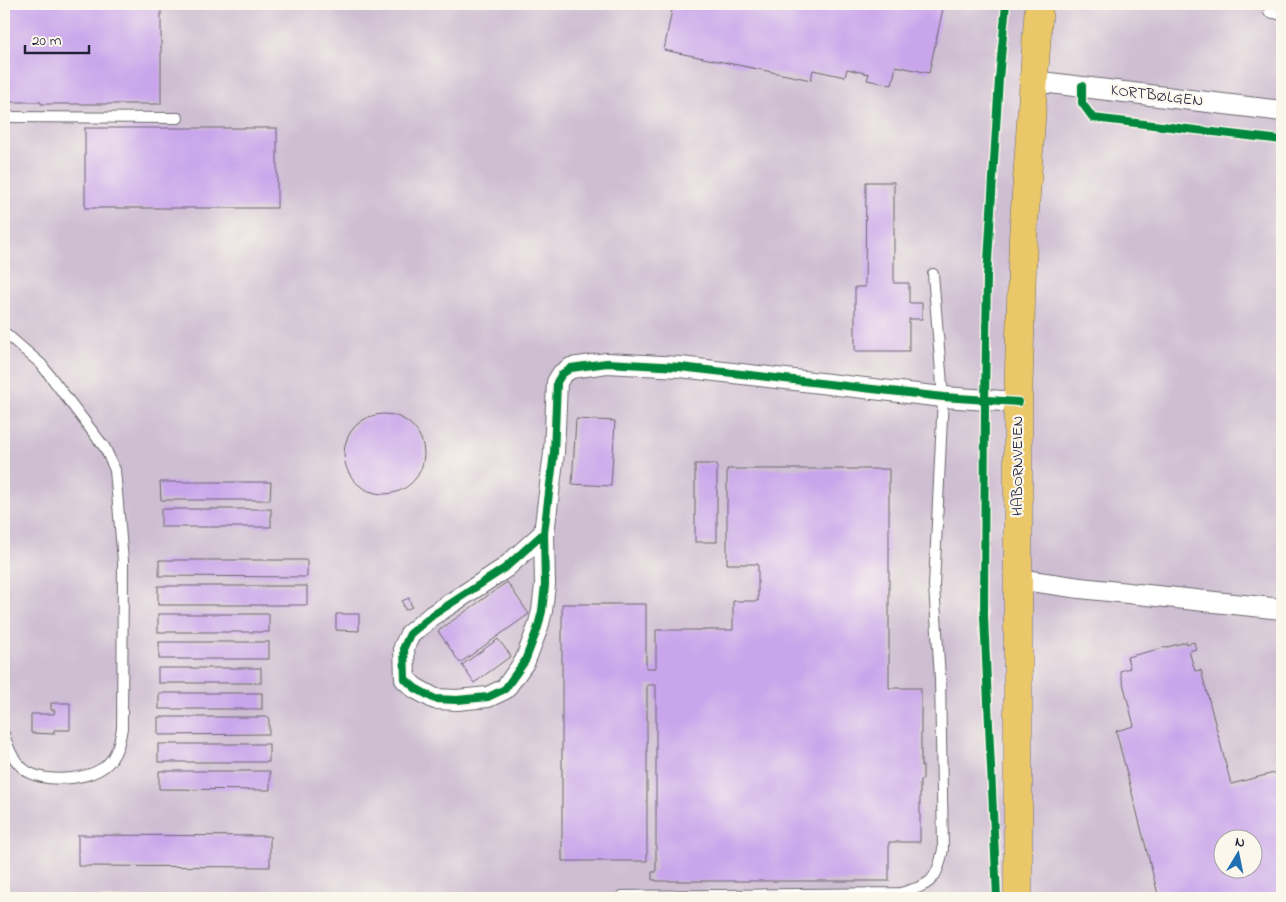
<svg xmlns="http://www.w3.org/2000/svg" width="1286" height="902" font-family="'Indie Flower',sans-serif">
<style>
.industrial{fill:#cdbed2;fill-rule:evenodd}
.building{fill:#c9a6eb;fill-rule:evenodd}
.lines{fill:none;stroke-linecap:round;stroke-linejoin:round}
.lane-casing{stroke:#6c676e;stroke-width:12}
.street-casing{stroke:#6c676e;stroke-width:22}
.highway-casing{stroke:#6c676e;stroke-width:29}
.lane{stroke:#fff;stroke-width:10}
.street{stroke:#fff;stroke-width:20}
.highway{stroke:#eac769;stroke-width:28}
.cycleway-casing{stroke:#fbf7ec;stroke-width:11}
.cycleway{stroke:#00873e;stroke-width:8}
.labels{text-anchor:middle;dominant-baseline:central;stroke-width:4.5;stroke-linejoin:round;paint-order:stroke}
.street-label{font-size:16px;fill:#22223b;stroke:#fbf7ec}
</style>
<rect width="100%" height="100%" fill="#fbf7ec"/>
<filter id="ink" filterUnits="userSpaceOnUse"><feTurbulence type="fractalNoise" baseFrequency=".02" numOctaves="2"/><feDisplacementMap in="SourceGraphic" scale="10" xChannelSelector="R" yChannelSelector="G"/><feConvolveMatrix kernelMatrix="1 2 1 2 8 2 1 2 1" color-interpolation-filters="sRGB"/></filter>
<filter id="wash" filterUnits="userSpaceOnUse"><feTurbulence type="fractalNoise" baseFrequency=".0096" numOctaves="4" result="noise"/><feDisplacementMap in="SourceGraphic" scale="20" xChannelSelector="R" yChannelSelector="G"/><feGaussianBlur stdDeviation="1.12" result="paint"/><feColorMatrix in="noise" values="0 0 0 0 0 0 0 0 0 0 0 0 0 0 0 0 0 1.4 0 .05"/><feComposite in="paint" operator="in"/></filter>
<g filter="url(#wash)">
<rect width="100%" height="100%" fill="#f4e6ce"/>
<!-- industrial -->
<path class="industrial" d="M4,4H1282V898H4ZM1224,840H1254V870H1224Z"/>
<g id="blocks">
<!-- building -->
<g class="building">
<polygon points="4,4 161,4 161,104 41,104 41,102 4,102"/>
<polygon points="666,4 944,4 929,73 896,66 892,85 867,80 869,74 847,69 845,77 813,70 811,80 664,50 672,10"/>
<rect x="85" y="128" width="192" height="80"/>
<polygon points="866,182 894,182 894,283 909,283 909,303 922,303 922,319 909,319 909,351 855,351 855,287 865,287"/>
<circle cx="384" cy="454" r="40"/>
<polygon points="576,419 615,421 611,486 572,484"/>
<rect x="695" y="464" width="22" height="78"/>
<polygon points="727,469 889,469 889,688 921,688 921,766 923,766 923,780 920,780 920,842 889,842 889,881 656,881 656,880 652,880 652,872 656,872 656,685 647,685 647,861 562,861 562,604 646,604 646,668 656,668 656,630 733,630 733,601 758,601 758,564 727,564"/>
<polygon points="160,482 271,482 270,500 161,500"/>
<rect x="161" y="509" width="110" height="18"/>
<polygon points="159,560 307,560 307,577 159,576"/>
<polygon points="507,582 529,614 460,663 438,631"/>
<rect x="158" y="586" width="149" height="19"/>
<polygon points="409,598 412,607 405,610 402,601"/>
<rect x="158" y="614" width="111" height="18"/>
<polygon points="336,614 359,614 359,631 336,630"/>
<polygon points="498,639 511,656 474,683 462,665"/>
<rect x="159" y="642" width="110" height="17"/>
<path d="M1187,642V644L1194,642L1196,649L1189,651L1195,671L1201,670L1231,784L1282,771V898H1159L1116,731L1134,726L1120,671L1130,668L1127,657ZM1224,840H1254V870H1224Z"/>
<rect x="158" y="668" width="103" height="15"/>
<rect x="159" y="693" width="103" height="16"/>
<polygon points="51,703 70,703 70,730 54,730 54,734 31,733 31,714 54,714 55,710 51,710"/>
<polygon points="158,717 269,717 269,734 158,735"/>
<rect x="158" y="744" width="111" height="18"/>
<polygon points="159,771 270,771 270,790 159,789"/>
<polygon points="78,835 270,836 270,867 78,866"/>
</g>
</g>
</g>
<g filter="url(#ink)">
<use href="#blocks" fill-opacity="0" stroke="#6c676e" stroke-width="1"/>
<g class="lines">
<!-- lane casing -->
<g class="lane-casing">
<g id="lane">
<polyline points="1269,12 1282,15"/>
<polyline points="4,117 178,118"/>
<path d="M4,332L41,364L105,448L115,470L123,561L122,728C120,740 118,750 111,760C96,780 49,784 28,772C15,764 8,749 4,734"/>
<path d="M622,896L900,893C931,885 937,881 943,849L940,678L934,586L943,397L933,274"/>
</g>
</g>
<!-- street casing -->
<g class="street-casing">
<g id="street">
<polyline points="1033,81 1282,111"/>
<polyline points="544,533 505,568 433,615 410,634 404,647 405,679 415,688 435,699 457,700 488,697 505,689 525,661 538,627 542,611 545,585 544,533 554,453 557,382 562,374 571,368 607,363 680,367 943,397 1018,402"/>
<polyline points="1017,579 1080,588 1282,609"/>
</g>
</g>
<!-- highway casing -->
<g class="highway-casing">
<polyline id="highway" points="1018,898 1018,402 1023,238 1039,4"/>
</g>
<!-- lane -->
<use href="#lane" class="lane"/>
<!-- street -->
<use href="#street" class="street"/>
<!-- highway -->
<use href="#highway" class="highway"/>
<!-- cycleway casing -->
<g class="cycleway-casing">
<g id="cycleway">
<polyline points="1082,86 1082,103 1093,118 1282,140"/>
<polyline points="544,533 505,568 433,615 410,634 404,647 405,679 415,688 435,699 457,700 488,697 505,689 525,661 538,627 542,611 545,585 544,533 554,453 557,382 562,374 571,368 607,363 680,367 943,397 1018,402"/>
<polyline points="997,898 984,616 985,400 987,277 999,79 1006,4"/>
</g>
</g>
<!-- cycleway -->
<use href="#cycleway" class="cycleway"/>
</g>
</g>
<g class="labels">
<!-- street labels -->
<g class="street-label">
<text transform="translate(1157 96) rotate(7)">KORTBØLGEN</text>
<text transform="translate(1018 466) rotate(-90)">HABORNVEIEN</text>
</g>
</g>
<!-- margin -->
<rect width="1286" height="902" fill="none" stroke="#fbf7ec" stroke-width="20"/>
<!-- north arrow -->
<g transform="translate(1238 854) rotate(10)"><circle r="24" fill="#fbf7ec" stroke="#a4a2a5"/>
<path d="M0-4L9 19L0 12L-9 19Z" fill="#1f6fb2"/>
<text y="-8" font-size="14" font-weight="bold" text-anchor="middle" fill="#22223b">N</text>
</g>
<!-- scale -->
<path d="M25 45v8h64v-8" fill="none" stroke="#22223b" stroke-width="2.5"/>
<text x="32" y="45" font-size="15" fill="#22223b" stroke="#fbf7ec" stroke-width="4" paint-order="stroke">20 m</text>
</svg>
